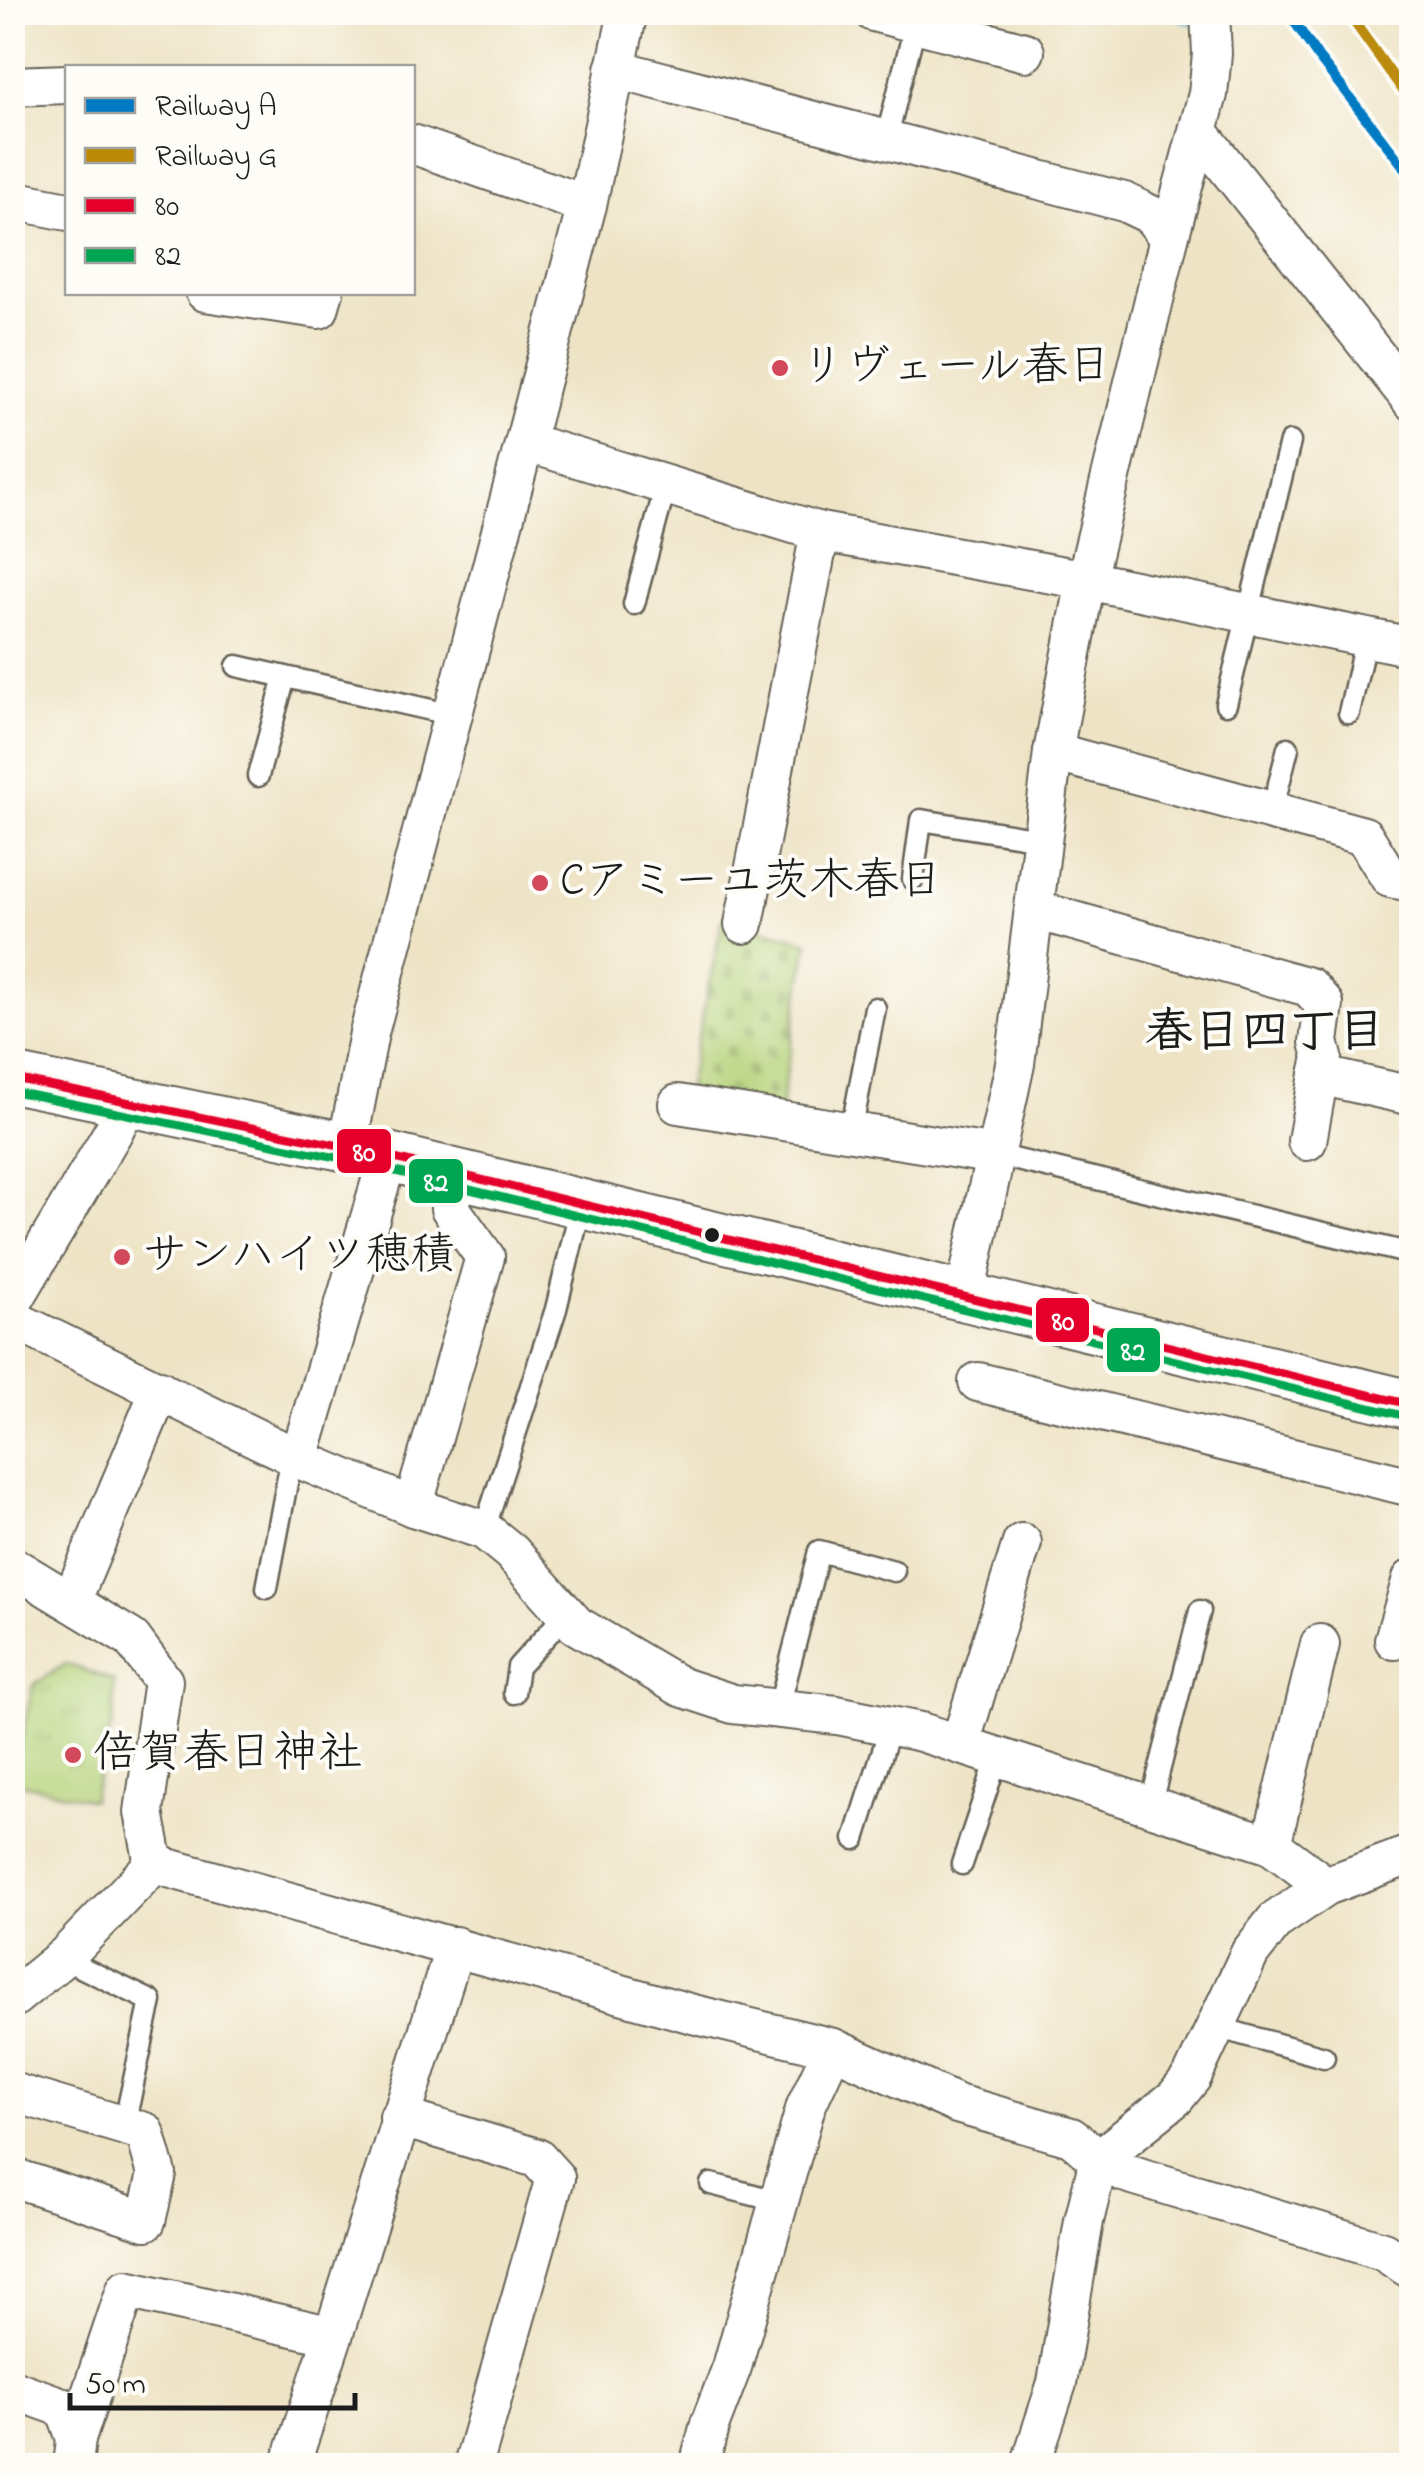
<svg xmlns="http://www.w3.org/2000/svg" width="1424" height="2478" font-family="'Indie Flower','Klee One',sans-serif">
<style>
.cemetery{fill:url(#cemetery-stones);stroke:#68764a;stroke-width:2.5}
.park{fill:url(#park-tufts);stroke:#68764a;stroke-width:2.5}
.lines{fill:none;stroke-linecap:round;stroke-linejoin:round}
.stream{stroke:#56bad4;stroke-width:11}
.service-casing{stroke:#666257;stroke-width:25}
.minor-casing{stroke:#666257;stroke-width:42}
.tertiary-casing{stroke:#666257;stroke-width:52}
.service{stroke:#fff;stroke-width:20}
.minor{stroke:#fff;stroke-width:38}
.tertiary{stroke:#fff;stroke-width:48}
.bus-1-casing{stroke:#fdfcf7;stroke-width:15}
.bus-2-casing{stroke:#fdfcf7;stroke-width:15}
.bus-1{stroke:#e4002b;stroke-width:8}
.bus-2{stroke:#00a651;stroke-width:8}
.rail-1-casing{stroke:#fdfcf7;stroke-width:18}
.rail-2-casing{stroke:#fdfcf7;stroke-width:18}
.rail-1{stroke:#007ac2;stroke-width:10}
.rail-2{stroke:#bb8b08;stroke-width:10}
.poi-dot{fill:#d1495b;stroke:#fdfcf7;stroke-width:4}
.bus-dot{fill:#1c1c1c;stroke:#fdfcf7;stroke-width:4}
.labels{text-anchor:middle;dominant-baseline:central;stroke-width:8;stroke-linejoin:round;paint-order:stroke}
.poi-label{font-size:45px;fill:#1c1c1c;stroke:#fdfcf7;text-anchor:start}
.neighbourhood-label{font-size:48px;font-weight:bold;fill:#1c1c1c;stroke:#fdfcf7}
.line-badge{stroke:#fdfcf7;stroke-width:4}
.badge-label{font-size:28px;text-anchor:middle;font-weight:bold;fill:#fff}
</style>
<defs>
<pattern id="cemetery-stones" width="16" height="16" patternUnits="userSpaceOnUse" patternTransform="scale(2.5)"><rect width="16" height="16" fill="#b4d177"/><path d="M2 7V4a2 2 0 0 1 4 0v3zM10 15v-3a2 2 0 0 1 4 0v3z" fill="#9ab366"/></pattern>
<pattern id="park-tufts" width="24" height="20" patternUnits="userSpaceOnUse" patternTransform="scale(2.5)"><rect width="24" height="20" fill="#b4d177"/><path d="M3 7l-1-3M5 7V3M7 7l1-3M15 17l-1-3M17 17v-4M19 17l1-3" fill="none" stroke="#9ab366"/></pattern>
</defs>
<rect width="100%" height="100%" fill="#fdfcf7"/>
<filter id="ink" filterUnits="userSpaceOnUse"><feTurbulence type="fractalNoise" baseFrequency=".01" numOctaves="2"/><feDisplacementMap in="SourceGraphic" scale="20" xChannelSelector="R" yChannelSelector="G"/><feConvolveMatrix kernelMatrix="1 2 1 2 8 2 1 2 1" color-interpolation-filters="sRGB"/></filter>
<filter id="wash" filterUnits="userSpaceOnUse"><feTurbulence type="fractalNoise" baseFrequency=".0048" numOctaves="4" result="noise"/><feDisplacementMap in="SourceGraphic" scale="40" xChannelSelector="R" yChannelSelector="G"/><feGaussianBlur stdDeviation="2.25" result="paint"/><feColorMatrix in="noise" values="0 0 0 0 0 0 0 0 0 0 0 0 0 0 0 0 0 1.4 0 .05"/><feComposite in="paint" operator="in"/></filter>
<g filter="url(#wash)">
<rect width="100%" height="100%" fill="#eee3c5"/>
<!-- cemetery -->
<polygon class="cemetery" points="723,918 808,942 780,1111 686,1095"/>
<!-- park -->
<polygon class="park" points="66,1664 114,1681 114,1716 92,1800 13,1782 33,1685"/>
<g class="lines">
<!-- stream -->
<polyline class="stream" points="1173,12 1191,19 1205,16"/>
</g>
</g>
<g filter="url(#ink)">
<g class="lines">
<!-- service casing -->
<g class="service-casing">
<g id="service">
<polyline points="886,140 918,14"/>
<polyline points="634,604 666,485"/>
<polyline points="237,666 453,715"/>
<polyline points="1226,704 1290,442"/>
<polyline points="1349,713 1366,637"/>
<polyline points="258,776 285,677"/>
<polyline points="1272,811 1288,748"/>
<polyline points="913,879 921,820 1040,839"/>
<polyline points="851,1132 875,1008"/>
<polyline points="996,1155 1412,1254"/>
<polyline points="484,1530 556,1309 581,1206"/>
<polyline points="267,1588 292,1456"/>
<polyline points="514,1693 518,1667 566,1614"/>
<polyline points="779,1707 819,1551 894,1571"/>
<polyline points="1150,1807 1200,1611"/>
<polyline points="855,1839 891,1725"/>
<polyline points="962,1864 998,1756"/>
<polyline points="62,1958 151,2001 124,2126"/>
<polyline points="1216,2027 1324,2057"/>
<polyline points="711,2184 781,2202"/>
</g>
</g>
<!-- minor casing -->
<g class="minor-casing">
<g id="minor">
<polyline points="873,12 1025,52"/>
<polyline points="615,69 1124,202 1151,215 1169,238"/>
<polyline points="12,86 68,84"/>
<polyline points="1199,132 1412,401"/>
<polyline points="412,144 587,205"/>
<polyline points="12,200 68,211"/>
<polyline points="205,292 319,309 324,292"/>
<polyline points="525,442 820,532 1086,580 1412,647"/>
<polyline points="1053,752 1364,836 1390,878 1412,882"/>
<polyline points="1035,910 1309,987 1324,1004 1319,1042 1323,1057 1319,1075 1412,1096"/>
<polyline points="744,924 820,532"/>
<polyline points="678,1104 996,1155"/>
<polyline points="1307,1141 1319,1075"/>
<polyline points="347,1147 369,1033 587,205 628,12"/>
<polyline points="964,1299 1015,1064 1053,752 1086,580 1169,238 1208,94 1212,54 1210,12"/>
<polyline points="12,1303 113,1132 128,1102"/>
<polyline points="12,1319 299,1459 413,1507 484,1530 511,1552 576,1625 681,1687 733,1704 837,1715 921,1732 1271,1845 1326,1886"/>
<polyline points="978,1382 1412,1487"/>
<polyline points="299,1459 388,1157"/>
<polyline points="413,1507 485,1257 450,1208 457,1174"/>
<polyline points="12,1566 132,1639 163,1681 144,1812 154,1864"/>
<polyline points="71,1602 160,1390"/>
<polyline points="1394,1640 1412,1579"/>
<polyline points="960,1744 1022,1543"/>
<polyline points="1271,1845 1320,1644"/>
<polyline points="154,1864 693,2014 833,2048 957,2104 1071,2137 1099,2159 1123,2172 1383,2251 1412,2270"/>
<polyline points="12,1999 66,1955 154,1864"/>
<polyline points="12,2092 145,2132 157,2174 146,2221 12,2177"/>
<polyline points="399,2117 537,2158 555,2178 473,2466"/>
<polyline points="12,2389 65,2408 76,2439 73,2466"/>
<polyline points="76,2439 126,2289 333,2336 455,1946"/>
<polyline points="290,2466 333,2336"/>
<polyline points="699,2466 710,2424 732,2367 806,2106 833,2048"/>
<polyline points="1030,2466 1057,2383 1084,2221 1099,2159 1175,2098 1192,2077 1250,1953 1275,1921 1326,1886 1412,1854"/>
</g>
</g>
<!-- tertiary casing -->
<g class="tertiary-casing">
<polyline id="tertiary" points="12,1078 347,1147 1412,1405"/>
</g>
<!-- service -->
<use href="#service" class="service"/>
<!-- minor -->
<use href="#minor" class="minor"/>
<!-- tertiary -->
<use href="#tertiary" class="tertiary"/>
<!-- bus-1 casing -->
<g class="bus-1-casing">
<polyline id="bus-1" points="12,1078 347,1147 1412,1405"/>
</g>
<!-- bus-2 casing -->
<g class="bus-2-casing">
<polyline id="bus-2" points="12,1091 344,1159 1409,1417"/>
</g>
<!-- bus-1 -->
<use href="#bus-1" class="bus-1"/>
<!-- bus-2 -->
<use href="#bus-2" class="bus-2"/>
<!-- rail-1 casing -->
<g class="rail-1-casing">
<polyline id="rail-1" points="1288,12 1318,57 1412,177"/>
</g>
<!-- rail-2 casing -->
<g class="rail-2-casing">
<polyline id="rail-2" points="1352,19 1402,89"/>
</g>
<!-- rail-1 -->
<use href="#rail-1" class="rail-1"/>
<!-- rail-2 -->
<use href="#rail-2" class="rail-2"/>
</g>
</g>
<!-- markers -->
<g class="poi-dot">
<circle cx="780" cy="368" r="10"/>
<circle cx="540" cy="883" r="10"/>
<circle cx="122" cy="1257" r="10"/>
<circle cx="73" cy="1755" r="10"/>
</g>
<circle class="bus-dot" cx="712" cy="1235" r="9"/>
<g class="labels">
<!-- poi labels -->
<g class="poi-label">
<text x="800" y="368">リヴェール春日</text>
<text x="560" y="883">Cアミーユ茨木春日</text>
<text x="142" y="1257">サンハイツ穂積</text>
<text x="93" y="1755">倍賀春日神社</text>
</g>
<!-- neighbourhood labels -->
<g class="neighbourhood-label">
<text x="1265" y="1034">春日四丁目</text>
</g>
</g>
<g class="line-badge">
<rect x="335" y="1127" width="58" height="48" rx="10" fill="#e4002b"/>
<rect x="407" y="1157" width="58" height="48" rx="10" fill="#00a651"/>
<rect x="1034" y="1296" width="57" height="48" rx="10" fill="#e4002b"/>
<rect x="1105" y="1326" width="57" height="48" rx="10" fill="#00a651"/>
</g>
<g class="badge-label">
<text x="364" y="1161">80</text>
<text x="436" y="1191">82</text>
<text x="1063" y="1330">80</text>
<text x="1133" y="1360">82</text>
</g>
<!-- margin -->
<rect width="1424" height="2478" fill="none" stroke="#fdfcf7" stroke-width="50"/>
<!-- legend -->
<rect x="65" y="65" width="350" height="230" fill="#fdfcf7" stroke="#a3a29f" stroke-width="2.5"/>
<rect x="85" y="98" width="50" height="15" fill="#007ac2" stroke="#a3a29f" stroke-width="2.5"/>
<text x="155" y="115" font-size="30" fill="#1c1c1c">Railway A</text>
<rect x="85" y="148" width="50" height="15" fill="#bb8b08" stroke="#a3a29f" stroke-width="2.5"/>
<text x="155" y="165" font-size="30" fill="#1c1c1c">Railway G</text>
<rect x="85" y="198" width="50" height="15" fill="#e4002b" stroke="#a3a29f" stroke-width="2.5"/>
<text x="155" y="215" font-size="30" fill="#1c1c1c">80</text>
<rect x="85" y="248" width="50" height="15" fill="#00a651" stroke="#a3a29f" stroke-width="2.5"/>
<text x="155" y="265" font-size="30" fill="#1c1c1c">82</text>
<!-- scale -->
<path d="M70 2393v15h285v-15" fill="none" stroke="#1c1c1c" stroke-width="5"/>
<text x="85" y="2393" font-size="30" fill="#1c1c1c" stroke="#fdfcf7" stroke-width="8" paint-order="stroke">50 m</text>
</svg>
